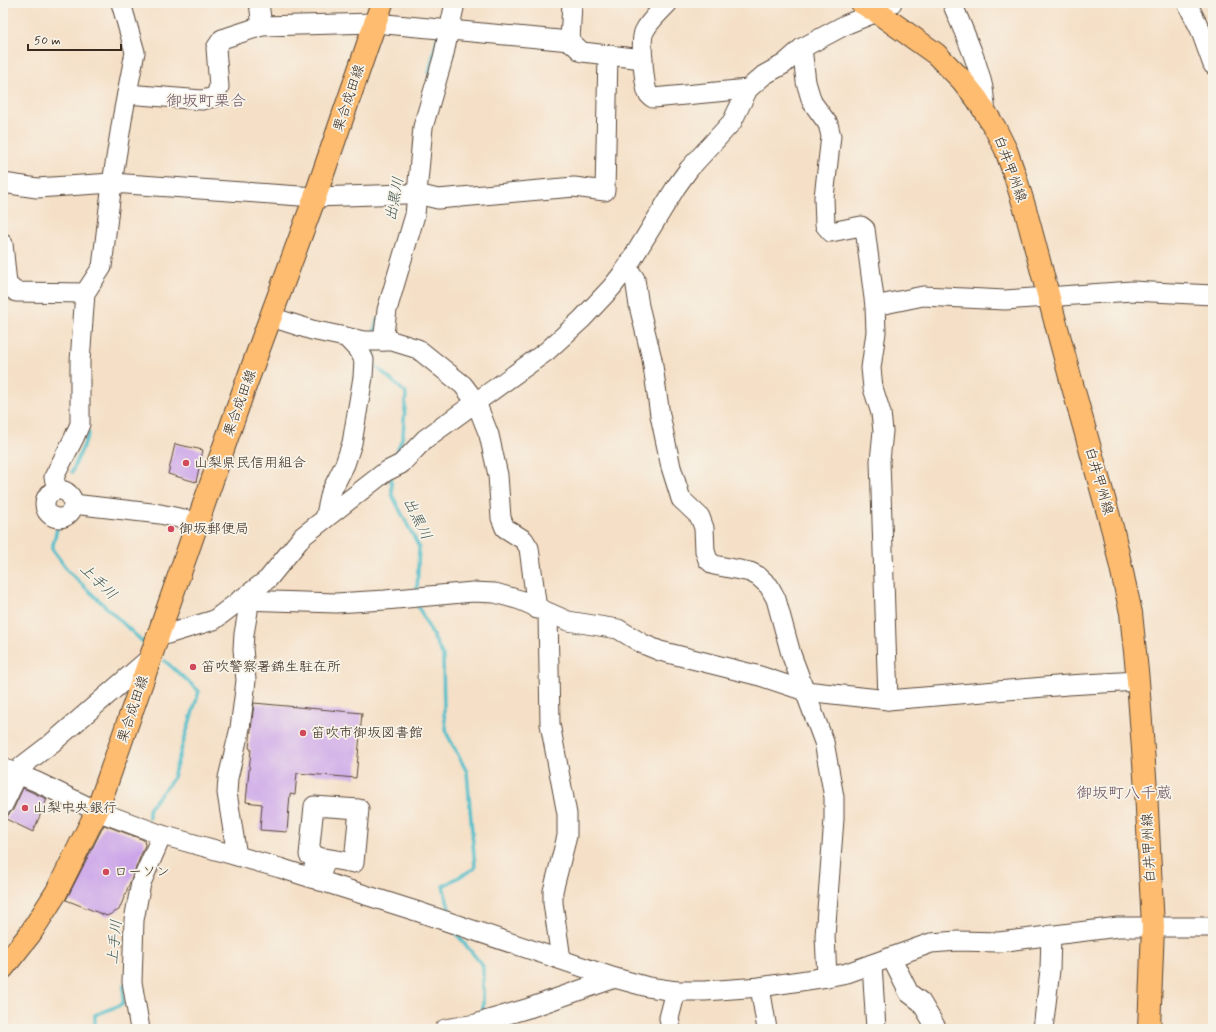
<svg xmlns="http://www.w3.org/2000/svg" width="1216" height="1032" font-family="Mynerve,'Klee One',sans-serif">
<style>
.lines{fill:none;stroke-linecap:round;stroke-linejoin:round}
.stream{stroke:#51beca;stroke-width:3.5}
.building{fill:#cca5e9}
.minor-casing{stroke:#574537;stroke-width:21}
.major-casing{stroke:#574537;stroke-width:24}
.minor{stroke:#fff;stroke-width:19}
.major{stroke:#fdbc6f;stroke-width:22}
.poi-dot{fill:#d1495b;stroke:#f7f3e8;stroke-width:1.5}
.labels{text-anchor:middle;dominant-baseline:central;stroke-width:3.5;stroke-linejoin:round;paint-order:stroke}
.street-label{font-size:14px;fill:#3b2a1e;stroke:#f7f3e8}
.poi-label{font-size:14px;fill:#3b2a1e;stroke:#f7f3e8;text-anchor:start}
.water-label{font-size:15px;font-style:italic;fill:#425652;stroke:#f7f3e8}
.quarter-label{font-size:16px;fill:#6e5565;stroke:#f7f3e8}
</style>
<rect width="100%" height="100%" fill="#f7f3e8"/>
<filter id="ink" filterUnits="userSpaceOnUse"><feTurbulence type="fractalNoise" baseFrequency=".025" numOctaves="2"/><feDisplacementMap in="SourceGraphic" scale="8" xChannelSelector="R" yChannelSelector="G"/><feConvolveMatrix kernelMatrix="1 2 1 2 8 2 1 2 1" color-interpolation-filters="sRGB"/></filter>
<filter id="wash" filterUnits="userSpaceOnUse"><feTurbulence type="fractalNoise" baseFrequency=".012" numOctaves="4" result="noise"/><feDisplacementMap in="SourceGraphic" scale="16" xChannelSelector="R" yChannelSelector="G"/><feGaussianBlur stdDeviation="0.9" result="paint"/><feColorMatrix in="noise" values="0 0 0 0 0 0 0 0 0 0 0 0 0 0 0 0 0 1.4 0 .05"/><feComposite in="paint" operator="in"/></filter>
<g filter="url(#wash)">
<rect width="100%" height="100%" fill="#f5e0c7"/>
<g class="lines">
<!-- stream -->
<g class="stream">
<polyline points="429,74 438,35"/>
<polyline points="374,335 377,320"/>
<polyline points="374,346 373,364 406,393 403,436 394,459"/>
<polyline points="72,472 89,433"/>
<polyline points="391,477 392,495 419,547 417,592"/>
<polyline points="58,525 52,549 69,572 146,645"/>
<polyline points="417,604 443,656 444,714 447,734 467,772 475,868 443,886 451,916"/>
<polyline points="149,818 149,808 172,780 199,691 165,661"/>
<polyline points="455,932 483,966 483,1015"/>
<polyline points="95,1029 95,1015 123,1004 124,985"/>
</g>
</g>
<g id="blocks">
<!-- building -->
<g class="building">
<polygon points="175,444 203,450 196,482 168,474"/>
<polygon points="254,703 362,713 356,778 297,773 295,795 290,794 287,832 260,830 262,804 246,802 251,749 249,748"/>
<polygon points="23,788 47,799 33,832 6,819 8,815 13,810"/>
<polygon points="104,825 144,840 145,845 119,910 107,916 66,900"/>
</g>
</g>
</g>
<g filter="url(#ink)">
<use href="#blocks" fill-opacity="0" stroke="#574537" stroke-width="1"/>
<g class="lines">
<!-- minor casing -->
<g class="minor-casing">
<g id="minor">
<polyline points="259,3 262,26"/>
<path d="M668,3C660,12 649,21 644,32C640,41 644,81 647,91C648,95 650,96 653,98L748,89"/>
<path d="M952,3C963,30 977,59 983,88C984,96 985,105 986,113"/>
<polyline points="1187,3 1200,29 1213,65"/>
<polyline points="570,41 572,3"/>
<polyline points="802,48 806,82 812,102 828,124 831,136 824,197 825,225 831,232 861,226 865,229 875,306 876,332 871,368 873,388 881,413 883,431 880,461 888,700"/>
<polyline points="127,94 202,100 215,97 219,87 216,48 222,39 262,26 375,23 570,41 582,52 643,59"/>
<polyline points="3,183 37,188 112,183 315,197 405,194 417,194 438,199 574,187 605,191 608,55"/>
<polyline points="3,244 7,284 16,292 85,293"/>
<polyline points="626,269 631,273 635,279 639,306 652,359 660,415 671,467 681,499 700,517 704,528 705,551 708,560 714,565 750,572 758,576 769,586 776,599 791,654 824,742 834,797 834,819 825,936 827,977"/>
<polyline points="875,306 923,296 1005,300 1132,291 1213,295"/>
<polyline points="271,317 312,330 364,341 392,341 418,349 463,385 476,402 489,435 498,475 501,518 505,528 524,540 529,548 537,609"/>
<polyline points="383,341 387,310 415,215 423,127 443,58 455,3"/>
<polyline points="57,490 54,477 74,438 80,424 80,361 85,293 102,267 112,183 123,114 135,52 121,3"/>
<circle cx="59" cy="504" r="14"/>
<polyline points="73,504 160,514 198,522"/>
<polyline points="325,519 331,492 345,464 352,443 363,377 364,360 360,352 346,337"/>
<polyline points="240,600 336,603 385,600 473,592 495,593 520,600 568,621 618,629 643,644 660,651 760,676 805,691 888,700 1068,685 1138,681"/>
<polyline points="548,613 550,724 567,814 567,836 553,891 553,903 561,959"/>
<polyline points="158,637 214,620 268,579 303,536 385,472 401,464 425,439 547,351 582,319 612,287 626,269 676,187 689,169 732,122 748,89 764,75 784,64 802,48 847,24 877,12 892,3"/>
<polyline points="3,768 37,782 97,811 162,835 280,868 416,911 615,978 648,987 676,991 705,991 760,987 827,977 847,973 931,943 958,941 999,942 1118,927 1213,927"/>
<polyline points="3,805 22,766 52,743 150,658"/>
<polyline points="237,856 227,793 228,778 240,728 244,698 246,680 243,649 244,634 248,611 240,600"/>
<polyline points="311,878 317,856 309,855 314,806 359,809 354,863 325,858 320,881"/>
<polyline points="891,957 909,993 921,1002 937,1029"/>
<polyline points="872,964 876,1029"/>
<polyline points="760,987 767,1029"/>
<polyline points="140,1029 132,982 134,920 141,883 162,835"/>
<polyline points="445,1029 476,1024 488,1020 529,1008 615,978"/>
<polyline points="671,1029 669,1018 676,991"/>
<polyline points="1043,1029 1050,970 1051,935"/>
</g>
</g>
<!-- major casing -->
<g class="major-casing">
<g id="major">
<polyline points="862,3 877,12 936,54 961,79 977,99 995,128 1006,150 1015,176 1026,212 1069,373 1113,531 1131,613 1138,681 1146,790 1153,927 1149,1029"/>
<polyline points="3,968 30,934 56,893 97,811 243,392 315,197 382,3"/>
</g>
</g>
<!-- minor -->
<use href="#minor" class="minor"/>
<!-- major -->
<use href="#major" class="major"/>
</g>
</g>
<!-- markers -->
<g class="poi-dot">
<circle cx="186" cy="463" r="4"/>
<circle cx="171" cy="529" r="4"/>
<circle cx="193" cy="667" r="4"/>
<circle cx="303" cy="733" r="4"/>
<circle cx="25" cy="808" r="4"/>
<circle cx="106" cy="872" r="4"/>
</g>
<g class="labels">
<!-- street labels -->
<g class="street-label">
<text transform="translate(349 98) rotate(-71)">栗合成田線</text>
<text transform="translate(1010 169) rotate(70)">白井甲州線</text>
<text transform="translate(240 403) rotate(-70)">栗合成田線</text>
<text transform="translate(1099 481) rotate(74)">白井甲州線</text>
<text transform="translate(133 709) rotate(-71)">栗合成田線</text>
<text transform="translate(1149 848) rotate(-93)">白井甲州線</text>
</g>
<!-- poi labels -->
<g class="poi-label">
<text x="194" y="463">山梨県民信用組合</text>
<text x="179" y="529">御坂郵便局</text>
<text x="201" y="667">笛吹警察署錦生駐在所</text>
<text x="311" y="733">笛吹市御坂図書館</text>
<text x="33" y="808">山梨中央銀行</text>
<text x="114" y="872">ローソン</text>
</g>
<!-- water labels -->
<g class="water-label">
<text transform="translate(395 199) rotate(-79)">出黒川</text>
<text transform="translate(417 519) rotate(64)">出黒川</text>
<text transform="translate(98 582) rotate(44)">上手川</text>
<text transform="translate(115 942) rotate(-84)">上手川</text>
</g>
<!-- quarter labels -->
<g class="quarter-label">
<text x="206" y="101">御坂町栗合</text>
<text x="1124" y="793">御坂町八千蔵</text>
</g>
</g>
<!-- margin -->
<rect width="1216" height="1032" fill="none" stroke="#f7f3e8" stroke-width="16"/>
<!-- scale -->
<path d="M28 44v6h93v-6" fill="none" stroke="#3b2a1e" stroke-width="2"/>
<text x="34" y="44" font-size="12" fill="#3b2a1e" stroke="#f7f3e8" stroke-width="3" paint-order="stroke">50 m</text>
</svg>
